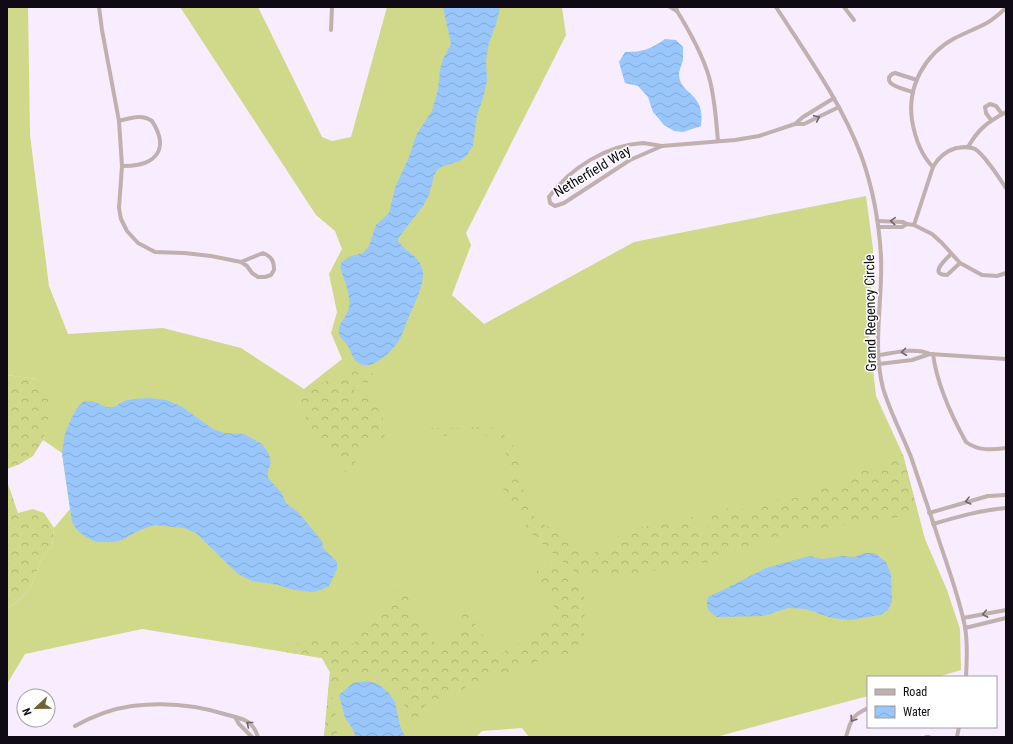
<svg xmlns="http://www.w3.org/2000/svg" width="1013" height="744" font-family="'Roboto Condensed',sans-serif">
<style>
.grass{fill:#d0d889}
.forest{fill:url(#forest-crowns)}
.water{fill:url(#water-waves)}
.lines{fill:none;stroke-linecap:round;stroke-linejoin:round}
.street{stroke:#c0b0ae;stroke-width:4}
.oneway{stroke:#706568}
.labels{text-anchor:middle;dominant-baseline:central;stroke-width:3;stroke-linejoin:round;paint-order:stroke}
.street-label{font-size:14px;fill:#0f0a13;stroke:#fff}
</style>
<defs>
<pattern id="forest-crowns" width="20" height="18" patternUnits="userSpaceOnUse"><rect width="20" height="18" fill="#d0d889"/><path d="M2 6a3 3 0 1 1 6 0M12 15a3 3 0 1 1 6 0" fill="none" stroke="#b1b875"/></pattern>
<pattern id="water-waves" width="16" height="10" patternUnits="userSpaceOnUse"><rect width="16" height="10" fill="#99c7fc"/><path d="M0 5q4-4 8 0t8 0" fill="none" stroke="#83aad7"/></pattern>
</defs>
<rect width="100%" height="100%" fill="#f7edfe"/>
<!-- grass -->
<polygon class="grass" points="7,7 28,7 30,135 49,286 68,334 163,328 241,348 304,389 342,359 331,333 337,312 329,274 342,249 335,231 316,215 180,7 258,7 322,137 332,141 351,137 387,7 562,7 566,35 466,233 471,245 452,295 484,324 634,242 866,196 873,249 869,334 876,396 903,455 925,539 947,590 960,629 961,670 937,677 868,677 868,696 716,737 529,737 522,728 482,731 476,737 324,737 330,672 322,658 142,629 25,654 7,684 7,608 16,603 30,589 42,557 52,546 54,528 70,509 62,453 43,440 51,400 37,379 7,375"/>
<!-- forest -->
<g class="forest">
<polygon points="356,369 378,375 377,384 359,381 352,387 358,395 374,402 386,424 384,441 367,445 360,448 354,467 355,472 341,471 341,451 323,443 310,427 299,402 319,385 342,373 349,376"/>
<polygon points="7,375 37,379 47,388 52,403 43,440 33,456 20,464 7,469"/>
<path d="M488,426C493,428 498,430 502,433C526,452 517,488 531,512C538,526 558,529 568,539C574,544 577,552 583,558L591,556L595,552L610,550C611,548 611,546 611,544C618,527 666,523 682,521L687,514L697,520L707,535L711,533L706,523L713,514L729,508L749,510L761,503L801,497L853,478L862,470L879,472L893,459L896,453L903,455L917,509L897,517L786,534L745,547L710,562L603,578L579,575L555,555L532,534L511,503L502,495L505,483L509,484C511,470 509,458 502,445L500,446C482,426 468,433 444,436L443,432C433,430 424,435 414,439L410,434L426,428H467Z"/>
<polygon points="7,481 18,513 33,509 44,513 54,528 52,546 42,557 30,589 16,603 7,608"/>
<polygon points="549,563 579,587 585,599 584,612 587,628 573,654 527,664 505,674 493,675 467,685 459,694 424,706 418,717 408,717 401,695 380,679 366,675 350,677 335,688 332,695 338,731 334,737 324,737 330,672 322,658 286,652 302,641 336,640 354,644 397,590 406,595 412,601 412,609 417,616 417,621 425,628 428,636 440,648 460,630 463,612 473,611 476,627 499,655 552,625 550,622 559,615 550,600 550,593 540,585 535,573 540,567"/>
</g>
<!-- water -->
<g class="water">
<path d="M443,7H500L497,21L489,43L486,59L487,81L483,98L477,115L473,145L467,155L460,161L443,166L437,170L434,176L429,195L423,206L399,237L398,241C400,243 402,246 404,248C411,254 419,258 422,268C427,282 412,309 406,323C404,329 402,336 398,342C390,353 370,374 356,361C353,358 351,352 349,348C347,342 340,340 339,333C337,324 347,317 349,308C351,295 344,279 340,267L342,262L349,257L363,253L369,246L376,225L389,213L395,188L411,152L414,141L418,132L432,111L438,90L440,70L443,59L451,44Z"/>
<path d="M665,39L676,40L683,47C683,51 683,56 683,60C682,64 679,70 679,75C680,95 706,92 701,126L683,132L674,131L664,125L653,112L648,97L638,86L625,83L619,62L625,52C643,52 651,49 665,39Z"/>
<polygon points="149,398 166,400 181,406 213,429 224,433 244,434 262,444 269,454 271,463 268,470 268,478 281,492 286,503 299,513 316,534 322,541 323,548 337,562 337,569 329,586 321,590 312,592 294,590 278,585 252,581 238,574 196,533 184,528 154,525 138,531 122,540 113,542 97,542 86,537 77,530 72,522 62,453 65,434 72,417 77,408 84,401 93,401 106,407 114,407 124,401 134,399"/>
<polygon points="865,553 875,553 886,562 891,574 892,601 888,610 880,615 851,620 832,618 806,609 788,608 763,616 717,617 709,611 707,607 707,602 708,597 714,594 727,588 766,568 809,556 823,559 841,556 854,557"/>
<polygon points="368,681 378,684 388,692 395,702 400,726 405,737 356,737 352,728 345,718 339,695 353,683"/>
</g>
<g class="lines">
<!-- street -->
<g class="street">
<path d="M99,7L102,30L119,121L122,166L119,208L121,219L127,231L138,243L155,252L184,253L211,256L241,262L247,266L252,273L258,277H265L271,275L274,270C274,261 272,257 263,253L241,262"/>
<polyline points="670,7 677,11 676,7"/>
<path d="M776,7C807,55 841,102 861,155C873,188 879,222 881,256C883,300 872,345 883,388C890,412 902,434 911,457C919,481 927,505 935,528C945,560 959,595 965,627C968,644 967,660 966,677"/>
<polyline points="844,7 854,20"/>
<path d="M677,11C690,32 702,53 709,77C715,98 716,120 718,141"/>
<polyline points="331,30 332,7"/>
<path d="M913,92C907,90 888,86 889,79C889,75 892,74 895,73L917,80"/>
<polyline points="991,120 986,113 985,107 990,104 996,106 1002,114"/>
<path d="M119,121C129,118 142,114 152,121C152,121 155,126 155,126C162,139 163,153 149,161C141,166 130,166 122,166"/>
<polyline points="795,124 804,124 839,107"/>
<path d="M643,143L662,146L630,160L564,203L555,206L550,203L549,197C570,168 607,145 643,143Z"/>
<polyline points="662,146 735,140 759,136 795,124 803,117 834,98"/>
<path d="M968,147C979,128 988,122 1006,112"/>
<path d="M933,167C921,155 915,138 912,120C907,86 925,54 955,38C965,33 975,29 985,24C993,20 999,14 1005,9"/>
<polyline points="878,221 903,222 907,224 914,225 932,234 942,243 960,263 982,275 997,276 1006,273"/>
<path d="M914,225L933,167C938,158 946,151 956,148C963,147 969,146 975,149C985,155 999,178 1006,188"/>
<polyline points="879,227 902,227 907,224"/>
<path d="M951,254C946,259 928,275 947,275L960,263"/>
<path d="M933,354C937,385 951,415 966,442C978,451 992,450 1006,448"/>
<path d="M879,355C894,353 915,347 930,354L1006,359"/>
<polyline points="879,364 912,360 930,354"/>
<polyline points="929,513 988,496 1006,495"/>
<path d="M933,524C957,517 981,510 1006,508"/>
<polyline points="963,618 1006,610"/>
<polyline points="965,628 1006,618"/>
<polyline points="235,717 239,724 252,737"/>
<path d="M75,726C93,716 110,709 132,706C164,702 197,705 228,715C235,717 242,718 248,722C253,725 256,731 258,737"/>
<path d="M846,737C851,720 851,716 868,708"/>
<polyline points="926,737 929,737"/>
<polyline points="957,737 959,727"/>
</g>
</g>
<!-- one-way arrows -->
<defs><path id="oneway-chevron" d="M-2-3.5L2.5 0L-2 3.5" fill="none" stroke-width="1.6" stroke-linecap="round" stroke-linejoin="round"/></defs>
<g class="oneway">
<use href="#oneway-chevron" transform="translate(817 118) rotate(-25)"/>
<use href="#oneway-chevron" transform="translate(893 221) rotate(-176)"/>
<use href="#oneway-chevron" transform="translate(904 352) rotate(173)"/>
<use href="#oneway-chevron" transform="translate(968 501) rotate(166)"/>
<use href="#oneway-chevron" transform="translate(985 614) rotate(169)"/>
<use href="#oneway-chevron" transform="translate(853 719) rotate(123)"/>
<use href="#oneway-chevron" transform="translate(249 724) rotate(-142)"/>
</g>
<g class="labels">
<!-- street labels -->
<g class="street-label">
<text transform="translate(592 171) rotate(-31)">Netherfield Way</text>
<text transform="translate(870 313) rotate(-91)">Grand Regency Circle</text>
</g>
</g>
<!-- border -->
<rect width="1013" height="744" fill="none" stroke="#0f0a13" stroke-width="16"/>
<!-- legend -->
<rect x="867" y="676" width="130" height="52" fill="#ffffff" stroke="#9f9da1"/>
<rect x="875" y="689" width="20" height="6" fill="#c0b0ae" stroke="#9f9da1"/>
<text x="903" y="696" font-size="12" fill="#0f0a13">Road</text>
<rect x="875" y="706" width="20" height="12" fill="url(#water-waves)" stroke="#9f9da1"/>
<text x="903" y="716" font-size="12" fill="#0f0a13">Water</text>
<!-- north arrow -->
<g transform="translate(36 708) rotate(248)"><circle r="19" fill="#ffffff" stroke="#9f9da1"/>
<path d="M0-3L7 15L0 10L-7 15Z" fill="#6c6531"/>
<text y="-6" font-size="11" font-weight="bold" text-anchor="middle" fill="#0f0a13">N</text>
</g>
</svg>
